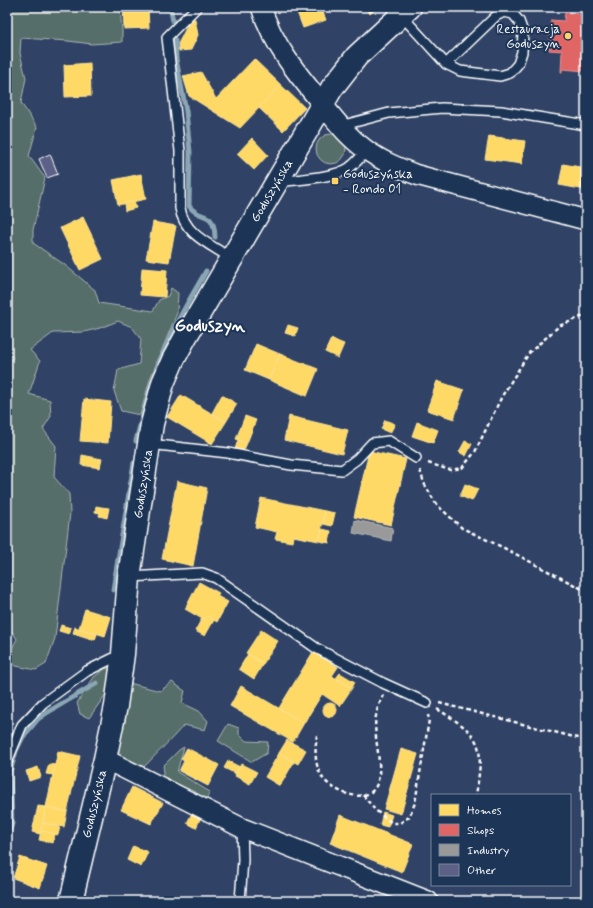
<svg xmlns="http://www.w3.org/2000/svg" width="593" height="908" font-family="Mynerve,sans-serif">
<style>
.green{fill:#576e6a;stroke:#abb6b4}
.homes{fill:#ffd966;stroke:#ffe494}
.shops{fill:#e06666;stroke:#e99494}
.industry{fill:#999;stroke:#b8b8b8}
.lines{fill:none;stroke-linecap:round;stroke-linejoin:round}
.stream{stroke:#8ba6b5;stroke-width:5}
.building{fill:#5d6187;stroke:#fff}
.service-casing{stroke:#fff;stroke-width:12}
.minor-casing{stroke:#fff;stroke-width:22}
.tertiary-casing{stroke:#fff;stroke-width:25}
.path{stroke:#fff;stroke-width:2.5;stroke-dasharray:4 3;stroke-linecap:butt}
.service{stroke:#1d3557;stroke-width:9}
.minor{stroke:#1d3557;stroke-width:19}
.tertiary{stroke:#1d3557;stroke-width:22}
.poi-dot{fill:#ffd166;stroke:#1d3557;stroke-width:1.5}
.labels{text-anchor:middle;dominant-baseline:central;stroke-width:4;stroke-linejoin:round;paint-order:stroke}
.poi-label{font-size:13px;fill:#fff;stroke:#1d3557;text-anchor:end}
.street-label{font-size:13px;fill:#fff;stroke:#1d3557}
.district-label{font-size:17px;font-weight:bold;fill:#fff;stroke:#1d3557}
</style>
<rect width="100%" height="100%" fill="#304265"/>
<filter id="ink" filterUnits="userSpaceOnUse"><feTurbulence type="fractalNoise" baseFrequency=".025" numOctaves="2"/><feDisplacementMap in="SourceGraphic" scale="8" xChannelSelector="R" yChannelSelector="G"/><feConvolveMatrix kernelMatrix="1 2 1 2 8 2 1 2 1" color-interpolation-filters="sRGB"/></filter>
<g filter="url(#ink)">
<!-- green -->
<g class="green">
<polygon points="7,7 117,7 120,9 122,30 122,42 92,44 68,41 21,38 20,53 26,78 21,103 37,127 29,156 45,178 33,230 33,243 65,265 95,290 99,303 153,311 159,300 168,296 171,288 178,293 177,313 150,379 140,415 121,411 114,391 118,370 139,364 141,339 132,327 118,321 100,328 84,332 53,333 30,350 40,361 29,394 50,400 51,416 43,429 56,446 54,477 69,494 70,513 55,638 46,664 36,670 16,666 7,660 7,657 17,639 9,627 7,626 7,362 13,358 7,347"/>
<circle cx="331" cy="149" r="15"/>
<polygon points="106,668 133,684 160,691 172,682 185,691 182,703 199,711 208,721 205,730 184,725 175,735 142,769 117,753 129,695 113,684 89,718 80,714 77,703 94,677"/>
<polygon points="228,724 239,728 239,734 246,741 268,742 267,753 252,762 218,741"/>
<polygon points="184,747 177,772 210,792 204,803 157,778 164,772 163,766 179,750"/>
</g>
<!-- homes -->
<g class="homes">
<polygon points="123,7 148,7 149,28 124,29"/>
<polygon points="295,7 321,7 326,20 303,28"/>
<polygon points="364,7 378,7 370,14"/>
<polygon points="191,18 195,19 198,35 191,50 179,51 178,44"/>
<polygon points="254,59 281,85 240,128 189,96 183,76 201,72 216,99"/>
<polygon points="90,63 91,96 65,97 64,65"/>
<polygon points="281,85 305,108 283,131 259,108"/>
<polygon points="489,136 525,141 522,164 485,159"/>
<polygon points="252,138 268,155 254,170 237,154"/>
<polygon points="563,164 586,168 586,190 559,185"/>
<polygon points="141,174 146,199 118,205 113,180"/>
<polygon points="134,201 136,208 125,211 124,203"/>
<polygon points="83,217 103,259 80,270 60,228"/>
<polygon points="153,222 176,226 169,262 146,259"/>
<polygon points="142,268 167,270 165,297 140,295"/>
<polygon points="288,325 298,328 295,336 285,333"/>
<polygon points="331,339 344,344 338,358 325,352"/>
<polygon points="256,344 280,354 269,380 245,370"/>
<polygon points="280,354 318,369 307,396 269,380"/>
<polygon points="437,381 464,390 454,419 427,410"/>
<polygon points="181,395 226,422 212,444 167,417"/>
<polygon points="222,395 237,404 226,422 212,413"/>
<polygon points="84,399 111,402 108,443 80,441"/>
<polygon points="245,416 256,420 247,443 236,439"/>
<polygon points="289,416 348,430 342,454 284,440"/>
<polygon points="385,420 395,424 390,433 381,429"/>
<polygon points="417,422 438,430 433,443 412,436"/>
<polygon points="238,440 247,443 243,452 235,449"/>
<polygon points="465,441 472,444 466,456 459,452"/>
<polygon points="369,451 406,459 391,525 354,517"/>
<polygon points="82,455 102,459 100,468 81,465"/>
<polygon points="177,481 207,488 193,566 162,559"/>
<polygon points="465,484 478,489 472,501 460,496"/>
<polygon points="261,498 325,511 319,541 293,536 292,542 275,539 277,532 255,527"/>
<polygon points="96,506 101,507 100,513 95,512"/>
<polygon points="101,507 109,508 107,518 99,516"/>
<polygon points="325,511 335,513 332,526 323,524"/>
<polygon points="322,529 331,531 329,543 319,541"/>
<polygon points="199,582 219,593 217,596 228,602 217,622 207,616 204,620 185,609"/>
<polygon points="85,609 111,617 105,636 79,628"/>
<polygon points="207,616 214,620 205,636 195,631 202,618 204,620"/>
<polygon points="61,625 71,628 69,634 59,631"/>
<polygon points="75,627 97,634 95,640 73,633"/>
<polygon points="261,630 278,641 263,664 246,653"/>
<polygon points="313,652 338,667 332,676 352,688 340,706 322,694 304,723 279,708"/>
<polygon points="248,654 263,664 254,679 239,669"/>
<polygon points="340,673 355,682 352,688 336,678"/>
<polygon points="241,686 304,723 293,742 230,706"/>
<circle cx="330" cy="710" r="7"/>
<polygon points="287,740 306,750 298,764 279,753"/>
<polygon points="187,748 219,765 208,786 179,771 184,761 181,759"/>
<polygon points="401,749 418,754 401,814 384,809"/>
<polygon points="58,751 80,756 67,812 46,807"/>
<polygon points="279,753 294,762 280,786 265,777"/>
<polygon points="228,761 240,767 236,774 224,768"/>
<polygon points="49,764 55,765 53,775 46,774"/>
<polygon points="241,764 257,772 250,784 235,776"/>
<polygon points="38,767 41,777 29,781 26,771"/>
<polygon points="132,787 163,803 151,824 121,810"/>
<polygon points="38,806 46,807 40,834 32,832"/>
<polygon points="46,807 67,812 64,827 43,823"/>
<polygon points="383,812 392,815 388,827 380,825"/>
<polygon points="192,813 201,817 196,828 187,823"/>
<polygon points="340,815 413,844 402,872 330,843"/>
<polygon points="43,823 60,827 58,835 41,831"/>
<polygon points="41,831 55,834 53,843 39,840"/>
<polygon points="133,846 148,852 141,867 127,860"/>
<polygon points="20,857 47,866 40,888 13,878"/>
</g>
<!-- shops -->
<polygon class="shops" points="565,12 586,15 586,73 585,71 562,69 562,72 561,72 562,51 549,50 551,20 564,21"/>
<!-- industry -->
<polygon class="industry" points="355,520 393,528 391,541 353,533"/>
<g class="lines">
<!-- stream -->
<g class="stream">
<polyline points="170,7 173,21"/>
<path d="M175,40L176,59L186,111L190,152L189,206C201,222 214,208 215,237"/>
<path d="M136,441C144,411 151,381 163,353C174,324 191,298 206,271"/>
<polyline points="113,590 134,463"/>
<polyline points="7,838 12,824 10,772 16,751 23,737 38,719 48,712 97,683"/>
</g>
</g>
<!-- building -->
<polygon class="building" points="50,154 58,174 47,178 39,159"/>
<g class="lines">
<!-- service casing -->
<g class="service-casing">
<g id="service">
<path d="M197,7L167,37L180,151V208C184,235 212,245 232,259"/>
<polyline points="401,15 446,64 460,71 500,76 510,73 518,64 522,52 523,32 519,21 513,14 504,12 496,16 446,64"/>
<polyline points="340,126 389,113 442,108 501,111 586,125"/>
<path d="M279,182C298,179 334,178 349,168C356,163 361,157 367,150"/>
<polyline points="149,444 228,453 291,465 342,470 357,459 372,443 389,441 416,458"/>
<polyline points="129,577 202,573 216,578 316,648 383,683 427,703"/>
<polyline points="7,762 22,725 43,703 87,671 122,654"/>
<polyline points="240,901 243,860 242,828"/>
</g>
</g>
<!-- minor casing -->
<g class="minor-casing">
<g id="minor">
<path d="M261,7C273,45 298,75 323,105C336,121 348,137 365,149C381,161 399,168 417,175L586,220"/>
<polyline points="105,759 242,828 428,901"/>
</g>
</g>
<!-- tertiary casing -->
<g class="tertiary-casing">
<g id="tertiary">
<path id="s1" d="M71,901L105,759L116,706L123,654L129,577L152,424L163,383L173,360L185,338L332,88L357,56L410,7"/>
</g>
</g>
<!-- path -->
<g class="path">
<polyline points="428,463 450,470 462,468 475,452 502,396 529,353 559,326 586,315"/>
<polyline points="420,470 424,483 436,504 462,528 506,549 586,591"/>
<polyline points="439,703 586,740"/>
<path d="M437,709C483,736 484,744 476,795"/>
<path d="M317,735C315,749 314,764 322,777C331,791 366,806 376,786C385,768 372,736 376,716C377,709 380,702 383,695"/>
<polyline points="363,795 375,810 392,823 400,823 409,817 415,803 429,720 428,715"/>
</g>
<!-- service -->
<use href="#service" class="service"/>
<!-- minor -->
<use href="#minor" class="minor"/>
<!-- tertiary -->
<use href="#tertiary" class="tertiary"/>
</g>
</g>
<!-- markers -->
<g class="poi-dot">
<circle cx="568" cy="36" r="4"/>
<rect x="331" y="177" width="8" height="8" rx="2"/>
</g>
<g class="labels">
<!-- poi labels -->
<g class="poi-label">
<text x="560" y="29">Restauracja<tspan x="560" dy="15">Goduszyn</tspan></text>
<text x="343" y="174" text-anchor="start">Goduszyńska<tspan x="343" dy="15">- Rondo 01</tspan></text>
</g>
<!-- street labels -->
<g class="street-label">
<text stroke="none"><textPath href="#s1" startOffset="748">Goduszyńska</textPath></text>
<text stroke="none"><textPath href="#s1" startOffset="424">Goduszyńska</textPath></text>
<text stroke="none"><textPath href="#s1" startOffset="100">Goduszyńska</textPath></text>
</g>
<!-- district labels -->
<g class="district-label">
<text x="210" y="326">Goduszyn</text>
</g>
</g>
<!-- margin -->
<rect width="593" height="908" fill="none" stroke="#1d3557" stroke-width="24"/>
<rect x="12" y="12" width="569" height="884" fill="none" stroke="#fff" stroke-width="1.5" filter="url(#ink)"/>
<!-- legend -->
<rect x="431" y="794" width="140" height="92" fill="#1d3557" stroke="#77869a"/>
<rect x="439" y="804" width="20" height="12" fill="#ffd966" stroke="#77869a"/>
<text x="467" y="814" font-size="12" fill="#ffffff">Homes</text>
<rect x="439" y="824" width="20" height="12" fill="#e06666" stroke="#77869a"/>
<text x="467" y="834" font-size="12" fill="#ffffff">Shops</text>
<rect x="439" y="844" width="20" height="12" fill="#999999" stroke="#77869a"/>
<text x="467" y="854" font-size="12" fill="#ffffff">Industry</text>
<rect x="439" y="864" width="20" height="12" fill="#5d6187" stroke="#77869a"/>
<text x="467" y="874" font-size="12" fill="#ffffff">Other</text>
</svg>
